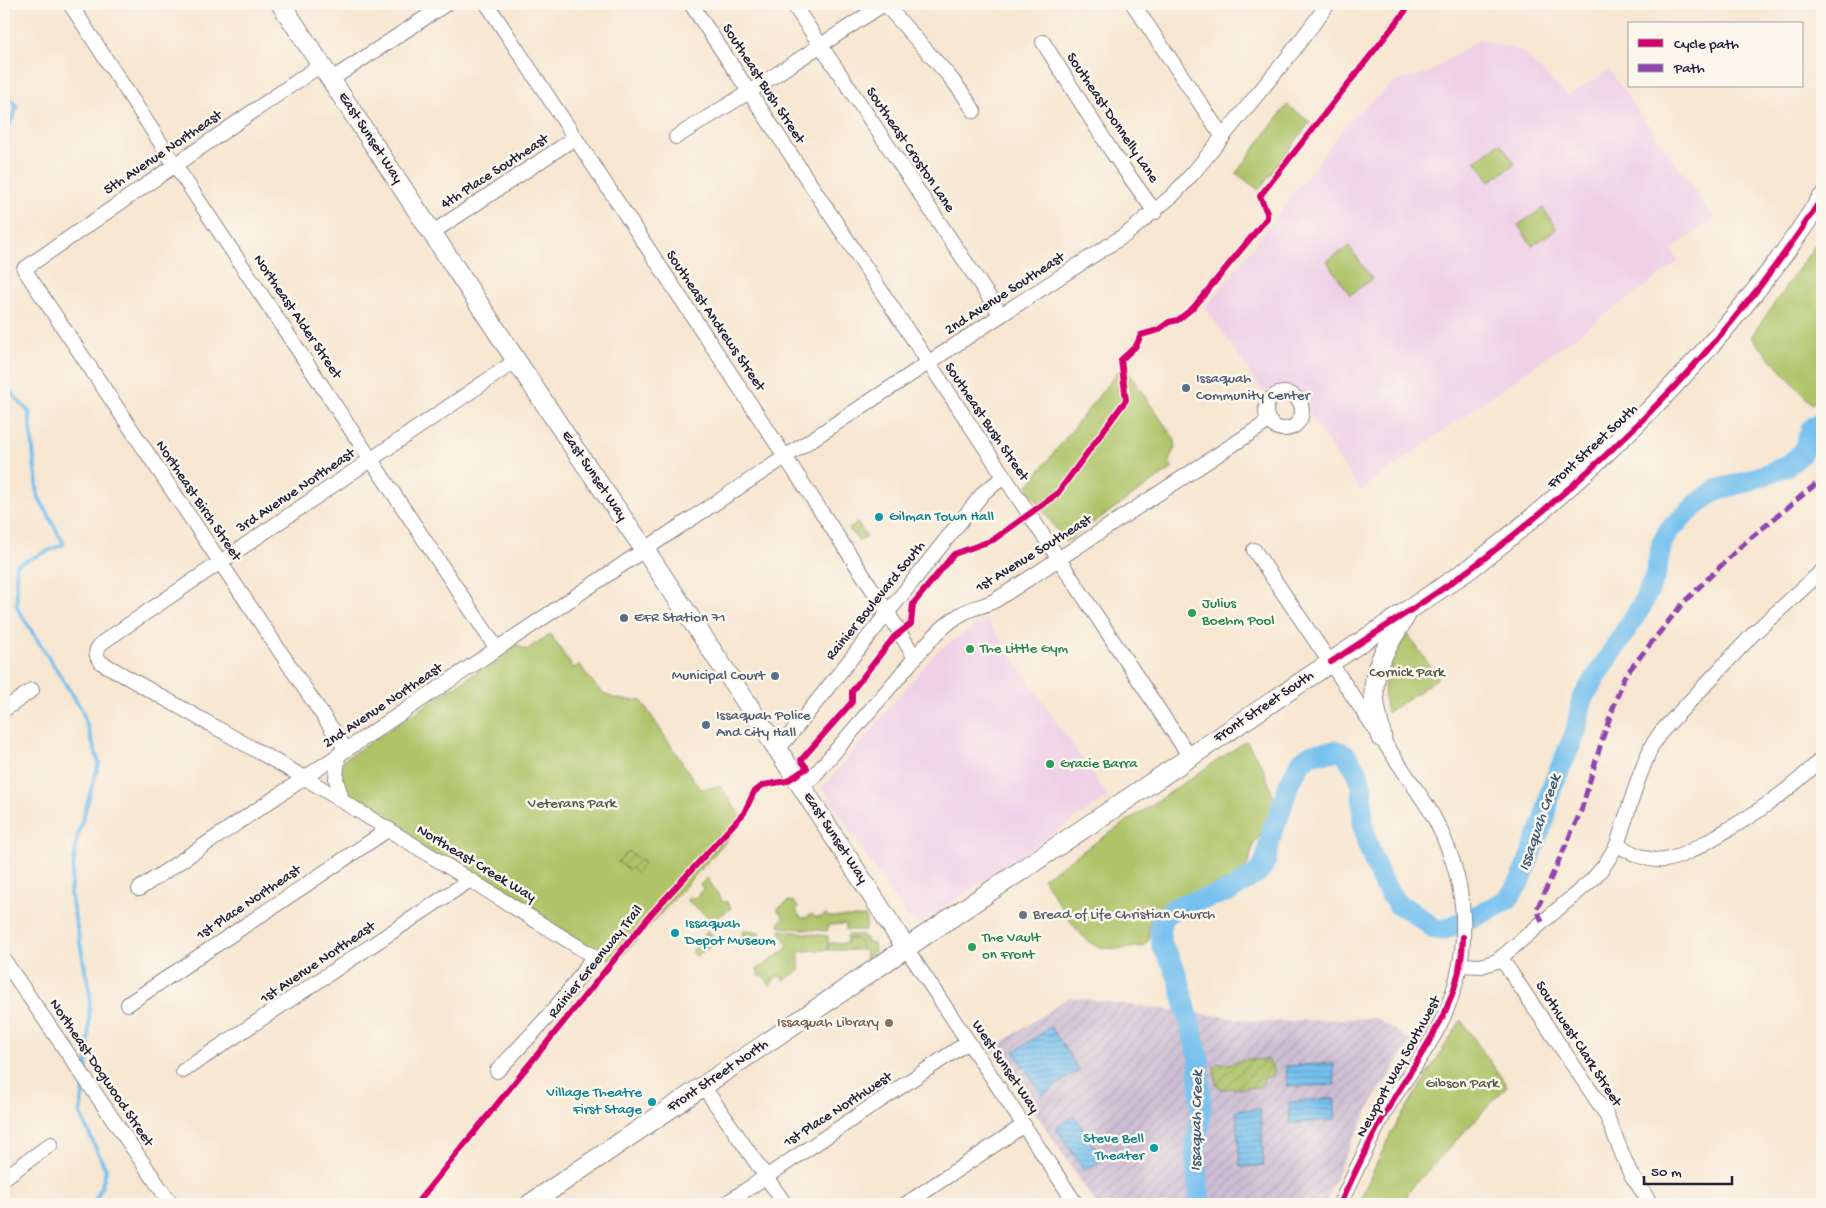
<svg xmlns="http://www.w3.org/2000/svg" width="1826" height="1208" font-family="'Gochi Hand',sans-serif">
<style>
.built{fill:#efd0e7}
.industrial{fill:url(#industrial-furrows)}
.green{fill:#afc469;stroke:#687352}
.garden{fill:url(#garden-furrows);stroke:#687352}
.water{fill:url(#water-rules);stroke:#4c7195}
.lines{fill:none;stroke-linecap:round;stroke-linejoin:round}
.stream{stroke:#75c0ef;stroke-width:4}
.river{stroke:#75c0ef;stroke-width:21}
.minor-casing{stroke:#8c8486;stroke-width:16}
.major-casing{stroke:#8c8486;stroke-width:21}
.minor{stroke:#fff;stroke-width:14}
.major{stroke:#fff;stroke-width:19}
.quiet{stroke:#8e44ad;stroke-width:5;stroke-dasharray:10 5;stroke-linecap:butt}
.cycleway-casing{stroke:#fbf7ec;stroke-width:9}
.cycleway{stroke:#d6006c;stroke-width:6}
.service-dot{fill:#5c6f8a;stroke:#fbf7ec;stroke-width:2}
.culture-dot{fill:#0f9aa8;stroke:#fbf7ec;stroke-width:2}
.leisure-dot{fill:#2e9e5b;stroke:#fbf7ec;stroke-width:2}
.worship-dot{fill:#6b7280;stroke:#fbf7ec;stroke-width:2}
.education-dot{fill:#8d6e63;stroke:#fbf7ec;stroke-width:2}
.labels{text-anchor:middle;dominant-baseline:central;stroke-width:5;stroke-linejoin:round;paint-order:stroke}
.street-label{font-size:15px;fill:#22223b;stroke:#fbf7ec}
.service-label{font-size:15px;fill:#4e5e75;stroke:#fbf7ec;text-anchor:start}
.culture-label{font-size:15px;fill:#0d838f;stroke:#fbf7ec;text-anchor:start}
.leisure-label{font-size:15px;fill:#27864d;stroke:#fbf7ec;text-anchor:start}
.park-label{font-size:15px;fill:#535b4b;stroke:#fbf7ec}
.worship-label{font-size:15px;fill:#5b616d;stroke:#fbf7ec;text-anchor:start}
.education-label{font-size:15px;fill:#785e54;stroke:#fbf7ec;text-anchor:end}
.water-label{font-size:16px;font-style:italic;fill:#3f597a;stroke:#fbf7ec}
</style>
<defs>
<pattern id="industrial-furrows" width="10" height="10" patternUnits="userSpaceOnUse" patternTransform="scale(1.25)"><rect width="10" height="10" fill="#cdbed3"/><path d="M-1 1l2-2M0 10L10 0M9 11l2-2" fill="none" stroke="#b0a3b6"/></pattern>
<pattern id="garden-furrows" width="10" height="10" patternUnits="userSpaceOnUse" patternTransform="scale(1.25)"><rect width="10" height="10" fill="#afc469"/><path d="M-1 1l2-2M0 10L10 0M9 11l2-2" fill="none" stroke="#96a85c"/></pattern>
<pattern id="water-rules" width="6" height="5" patternUnits="userSpaceOnUse" patternTransform="scale(1.25)"><rect width="6" height="5" fill="#75c0ef"/><path d="M0 2.5h6" fill="none" stroke="#609cc3"/></pattern>
</defs>
<rect width="100%" height="100%" fill="#fbf7ec"/>
<filter id="ink" filterUnits="userSpaceOnUse"><feTurbulence type="fractalNoise" baseFrequency=".02" numOctaves="2"/><feDisplacementMap in="SourceGraphic" scale="10" xChannelSelector="R" yChannelSelector="G"/><feConvolveMatrix kernelMatrix="1 2 1 2 8 2 1 2 1" color-interpolation-filters="sRGB"/></filter>
<filter id="wash" filterUnits="userSpaceOnUse"><feTurbulence type="fractalNoise" baseFrequency=".0096" numOctaves="4" result="noise"/><feDisplacementMap in="SourceGraphic" scale="20" xChannelSelector="R" yChannelSelector="G"/><feGaussianBlur stdDeviation="1.12" result="paint"/><feColorMatrix in="noise" values="0 0 0 0 0 0 0 0 0 0 0 0 0 0 0 0 0 1.4 0 .05"/><feComposite in="paint" operator="in"/></filter>
<g filter="url(#wash)">
<rect width="100%" height="100%" fill="#f7e6d1"/>
<!-- built -->
<g class="built">
<polygon points="1479,40 1520,50 1568,96 1609,70 1715,219 1671,249 1679,262 1360,491 1310,415 1310,405 1302,394 1292,386 1281,386 1263,392 1206,308 1353,116 1395,82 1428,73"/>
<polygon points="986,618 1108,797 920,923 907,918 822,788 936,652"/>
</g>
<!-- industrial -->
<polygon class="industrial" points="1069,997 1265,1022 1376,1018 1411,1041 1371,1104 1341,1164 1325,1204 1096,1204 993,1049"/>
<!-- green -->
<g class="green">
<polygon points="1287,105 1310,122 1259,190 1236,173"/>
<polygon points="1500,143 1515,164 1490,181 1475,161"/>
<polygon points="1543,208 1557,229 1532,246 1518,225"/>
<polygon points="1822,235 1822,395 1812,404 1751,337"/>
<polygon points="1349,246 1372,279 1350,295 1327,261"/>
<polygon points="1123,365 1175,440 1175,447 1169,461 1173,468 1065,542 1027,487"/>
<path d="M550,634L573,668L580,665C599,692 606,702 641,700L697,785L702,789L720,786L744,821L616,963L407,838L344,793L341,767L345,759L517,645L526,650Z"/>
<path d="M1408,634L1438,678L1387,713C1380,678 1386,661 1408,634Z"/>
<path d="M1246,741L1263,767L1276,804L1262,832L1253,845L1249,862L1239,876L1170,902L1156,912L1149,925V939L1144,946C1129,948 1105,952 1091,943C1074,932 1054,895 1043,878Z"/>
<polygon points="707,878 724,903 726,901 731,908 713,921 687,900 689,897 696,898 704,889 700,885"/>
<polygon points="789,901 794,902 798,907 796,910 800,917 805,918 812,914 814,917 822,917 826,914 828,917 866,917 866,930 846,930 846,924 828,925 827,931 780,927 779,922 784,918 777,909"/>
<polygon points="780,930 828,936 828,950 799,951 799,971 784,980 780,975 773,980 770,986 763,975 760,977 757,970 785,950 788,945 781,934"/>
<polygon points="708,931 718,941 696,956 692,951"/>
<path d="M744,931L760,932C759,939 754,943 748,945L742,935Z"/>
<polygon points="847,935 862,935 862,938 866,938 866,942 874,943 875,951 865,960 866,951 862,950 862,947 854,938 847,939"/>
<polygon points="1461,1020 1507,1086 1408,1192 1405,1204 1358,1204 1391,1133"/>
</g>
<!-- garden -->
<g class="garden">
<polygon points="857,523 867,536 859,542 849,529"/>
<polygon points="628,851 644,863 636,873 631,868 629,870 618,862"/>
<polygon points="847,939 857,939 860,942 862,950 828,950 828,943 846,943"/>
<polygon points="1246,1059 1268,1060 1274,1070 1271,1077 1264,1077 1263,1084 1259,1087 1221,1089 1216,1083 1214,1066 1217,1063 1225,1065"/>
</g>
<!-- water -->
<g class="water">
<polygon points="1051,1027 1079,1070 1042,1095 1014,1052"/>
<polygon points="1333,1063 1335,1085 1287,1087 1286,1066"/>
<polygon points="1334,1098 1336,1119 1290,1124 1289,1102"/>
<polygon points="1260,1109 1264,1166 1240,1167 1236,1110"/>
<polygon points="1074,1116 1103,1159 1084,1171 1056,1128"/>
</g>
<g class="lines">
<!-- stream -->
<g class="stream">
<polyline points="4,93 17,107 4,137"/>
<polyline points="4,385 29,412 38,496 64,544 16,565 17,608 82,710 99,763 77,838 70,893 90,993 88,1055 86,1071"/>
<polyline points="84,1086 80,1114 106,1170 101,1189 93,1204"/>
</g>
<!-- river -->
<polyline class="river" points="1200,1204 1195,1153 1201,1109 1199,1059 1179,981 1172,963 1162,946 1160,926 1163,917 1176,907 1230,891 1261,870 1266,860 1272,831 1278,818 1289,784 1301,762 1312,754 1337,751 1345,754 1357,771 1362,786 1363,825 1368,845 1381,880 1397,904 1410,910 1435,929 1443,930 1493,908 1508,899 1521,880 1545,818 1551,789 1576,732 1582,699 1642,605 1655,576 1662,543 1669,530 1697,504 1716,490 1746,482 1787,466 1800,455 1806,445 1811,429 1822,421"/>
</g>
</g>
<g filter="url(#ink)">
<g class="lines">
<!-- minor casing -->
<g class="minor-casing">
<g id="minor">
<polyline points="70,4 175,165 497,649"/>
<polyline points="487,4 888,613 915,658"/>
<polyline points="691,4 1190,757"/>
<polyline points="793,4 1001,315"/>
<polyline points="885,4 949,76 963,94 974,111"/>
<polyline points="1133,4 1223,137"/>
<polyline points="1043,42 1112,152 1155,212"/>
<polyline points="322,64 24,269 346,750"/>
<polyline points="332,79 446,4"/>
<polyline points="676,137 749,92 884,4"/>
<polyline points="433,232 575,138"/>
<circle cx="1284" cy="411" r="18"/>
<path d="M1254,550L1428,807C1470,878 1476,954 1438,1028C1424,1055 1405,1079 1389,1105C1371,1137 1356,1171 1340,1204"/>
<polyline points="4,710 32,690"/>
<polyline points="778,750 984,492 1004,477"/>
<polyline points="338,755 336,779 342,800"/>
<path d="M801,786L813,777C841,744 869,712 897,679C916,657 934,632 958,616C970,607 984,607 996,600L1269,421"/>
<path d="M1617,845C1632,853 1648,862 1665,860C1683,857 1702,845 1717,836C1756,814 1791,790 1822,758"/>
<polyline points="139,889 659,540 1001,315 1128,233 1173,195 1194,172 1292,52 1328,4"/>
<polyline points="906,948 1076,1204"/>
<polyline points="1501,958 1606,1114 1630,1173 1651,1204"/>
<polyline points="4,960 171,1204"/>
<polyline points="1461,965 1481,966 1497,961 1592,880 1604,866 1617,845 1638,780 1651,747 1661,732 1754,633 1822,571"/>
<polyline points="128,1004 389,829"/>
<polyline points="183,1071 470,880"/>
<path d="M497,1071C532,1034 567,999 593,956L305,778L102,663C94,655 95,649 103,642L517,360"/>
<polyline points="703,1086 785,1204"/>
<polyline points="4,1178 51,1144"/>
<polyline points="725,1204 968,1042"/>
<polyline points="906,1204 1024,1125"/>
</g>
</g>
<!-- major casing -->
<g class="major-casing">
<g id="major">
<polyline points="281,4 574,448 645,550 778,750 906,948"/>
<path d="M1382,738C1379,723 1374,708 1374,692C1373,663 1393,638 1407,613"/>
<path d="M530,1204L906,948L1471,568C1606,462 1729,342 1822,198"/>
</g>
</g>
<!-- minor -->
<use href="#minor" class="minor"/>
<!-- major -->
<use href="#major" class="major"/>
<!-- quiet -->
<polyline class="quiet" points="1542,922 1537,909 1581,811 1602,740 1624,677 1683,603 1741,546 1822,479"/>
<!-- cycleway casing -->
<g class="cycleway-casing">
<g id="cycleway">
<path d="M1331,662C1388,624 1447,589 1500,546C1624,448 1737,331 1822,198"/>
<polyline points="416,1204 652,913 744,813 754,792 763,785 787,781 807,768 801,760 852,702 852,691 894,637 911,624 913,604 954,554 993,540 1057,494 1126,400 1121,360 1136,346 1141,335 1158,330 1169,322 1178,320 1194,307 1267,218 1267,213 1260,196 1411,4"/>
<path d="M1340,1204C1356,1171 1371,1137 1390,1105C1422,1050 1462,1004 1463,937"/>
</g>
</g>
<!-- cycleway -->
<use href="#cycleway" class="cycleway"/>
</g>
</g>
<!-- markers -->
<g class="service-dot">
<circle cx="1186" cy="388" r="5"/>
<circle cx="624" cy="618" r="5"/>
<circle cx="775" cy="676" r="5"/>
<circle cx="706" cy="725" r="5"/>
</g>
<g class="culture-dot">
<circle cx="879" cy="517" r="5"/>
<circle cx="675" cy="933" r="5"/>
<circle cx="652" cy="1102" r="5"/>
<circle cx="1154" cy="1148" r="5"/>
</g>
<g class="leisure-dot">
<circle cx="1192" cy="613" r="5"/>
<circle cx="970" cy="649" r="5"/>
<circle cx="1050" cy="764" r="5"/>
<circle cx="972" cy="947" r="5"/>
</g>
<circle class="worship-dot" cx="1023" cy="915" r="5"/>
<circle class="education-dot" cx="889" cy="1023" r="5"/>
<g class="labels">
<!-- street labels -->
<g class="street-label">
<text transform="translate(763 84) rotate(57)">Southeast Bush Street</text>
<text transform="translate(1112 118) rotate(56)">Southeast Donnelly Lane</text>
<text transform="translate(370 138) rotate(57)">East Sunset Way</text>
<text transform="translate(910 150) rotate(56)">Southeast Croston Lane</text>
<text transform="translate(163 153) rotate(-34)">5th Avenue Northeast</text>
<text transform="translate(495 172) rotate(-33)">4th Place Southeast</text>
<text transform="translate(1005 294) rotate(-33)">2nd Avenue Southeast</text>
<text transform="translate(297 317) rotate(56)">Northeast Alder Street</text>
<text transform="translate(715 321) rotate(56)">Southeast Andrews Street</text>
<text transform="translate(986 422) rotate(56)">Southeast Bush Street</text>
<text transform="translate(1593 447) rotate(-43)">Front Street South</text>
<text transform="translate(594 476) rotate(56)">East Sunset Way</text>
<text transform="translate(296 491) rotate(-34)">3rd Avenue Northeast</text>
<text transform="translate(198 501) rotate(56)">Northeast Birch Street</text>
<text transform="translate(1034 554) rotate(-32)">1st Avenue Southeast</text>
<text transform="translate(876 601) rotate(-51)">Rainier Boulevard South</text>
<text transform="translate(383 706) rotate(-34)">2nd Avenue Northeast</text>
<text transform="translate(1264 707) rotate(-34)">Front Street South</text>
<text transform="translate(835 838) rotate(57)">East Sunset Way</text>
<text transform="translate(476 864) rotate(31)">Northeast Creek Way</text>
<text transform="translate(249 903) rotate(-34)">1st Place Northeast</text>
<text transform="translate(596 962) rotate(-51)">Rainier Greenway Trail</text>
<text transform="translate(318 963) rotate(-34)">1st Avenue Northeast</text>
<text transform="translate(1578 1044) rotate(57)">Southwest Clark Street</text>
<text transform="translate(1005 1067) rotate(56)">West Sunset Way</text>
<text transform="translate(1399 1067) rotate(-61)">Newport Way Southwest</text>
<text transform="translate(101 1073) rotate(56)">Northeast Dogwood Street</text>
<text transform="translate(718 1076) rotate(-34)">Front Street North</text>
<text transform="translate(838 1110) rotate(-33)">1st Place Northwest</text>
</g>
<!-- service labels -->
<g class="service-label">
<text x="1196" y="379">Issaquah<tspan x="1196" dy="17">Community Center</tspan></text>
<text x="634" y="618">EFR Station 71</text>
<text x="765" y="676" text-anchor="end">Municipal Court</text>
<text x="716" y="716">Issaquah Police<tspan x="716" dy="17">And City Hall</tspan></text>
</g>
<!-- culture labels -->
<g class="culture-label">
<text x="889" y="517">Gilman Town Hall</text>
<text x="685" y="924">Issaquah<tspan x="685" dy="17">Depot Museum</tspan></text>
<text x="642" y="1093" text-anchor="end">Village Theatre<tspan x="642" dy="17">First Stage</tspan></text>
<text x="1144" y="1139" text-anchor="end">Steve Bell<tspan x="1144" dy="17">Theater</tspan></text>
</g>
<!-- leisure labels -->
<g class="leisure-label">
<text x="1202" y="604">Julius<tspan x="1202" dy="17">Boehm Pool</tspan></text>
<text x="980" y="649">The Little Gym</text>
<text x="1060" y="764">Gracie Barra</text>
<text x="982" y="938">The Vault<tspan x="982" dy="17">on Front</tspan></text>
</g>
<!-- park labels -->
<g class="park-label">
<text x="1407" y="673">Cornick Park</text>
<text x="572" y="804">Veterans Park</text>
<text x="1462" y="1084">Gibson Park</text>
</g>
<!-- worship labels -->
<g class="worship-label">
<text x="1033" y="915">Bread of Life Christian Church</text>
</g>
<!-- education labels -->
<g class="education-label">
<text x="879" y="1023">Issaquah Library</text>
</g>
<!-- water labels -->
<g class="water-label">
<text transform="translate(1541 823) rotate(-71)">Issaquah Creek</text>
<text transform="translate(1198 1121) rotate(-89)">Issaquah Creek</text>
</g>
</g>
<!-- margin -->
<rect width="1826" height="1208" fill="none" stroke="#fbf7ec" stroke-width="20"/>
<!-- legend -->
<rect x="1628" y="22" width="175" height="65" fill="#fbf7ec" stroke="#a4a2a5"/>
<rect x="1638" y="39" width="25" height="8" fill="#d6006c" stroke="#a4a2a5"/>
<text x="1674" y="48" font-size="15" fill="#22223b">Cycle path</text>
<rect x="1638" y="64" width="25" height="8" fill="#8e44ad" stroke="#a4a2a5"/>
<text x="1674" y="72" font-size="15" fill="#22223b">Path</text>
<!-- scale -->
<path d="M1644 1176v8h88v-8" fill="none" stroke="#22223b" stroke-width="2.5"/>
<text x="1651" y="1176" font-size="15" fill="#22223b" stroke="#fbf7ec" stroke-width="4" paint-order="stroke">50 m</text>
</svg>
